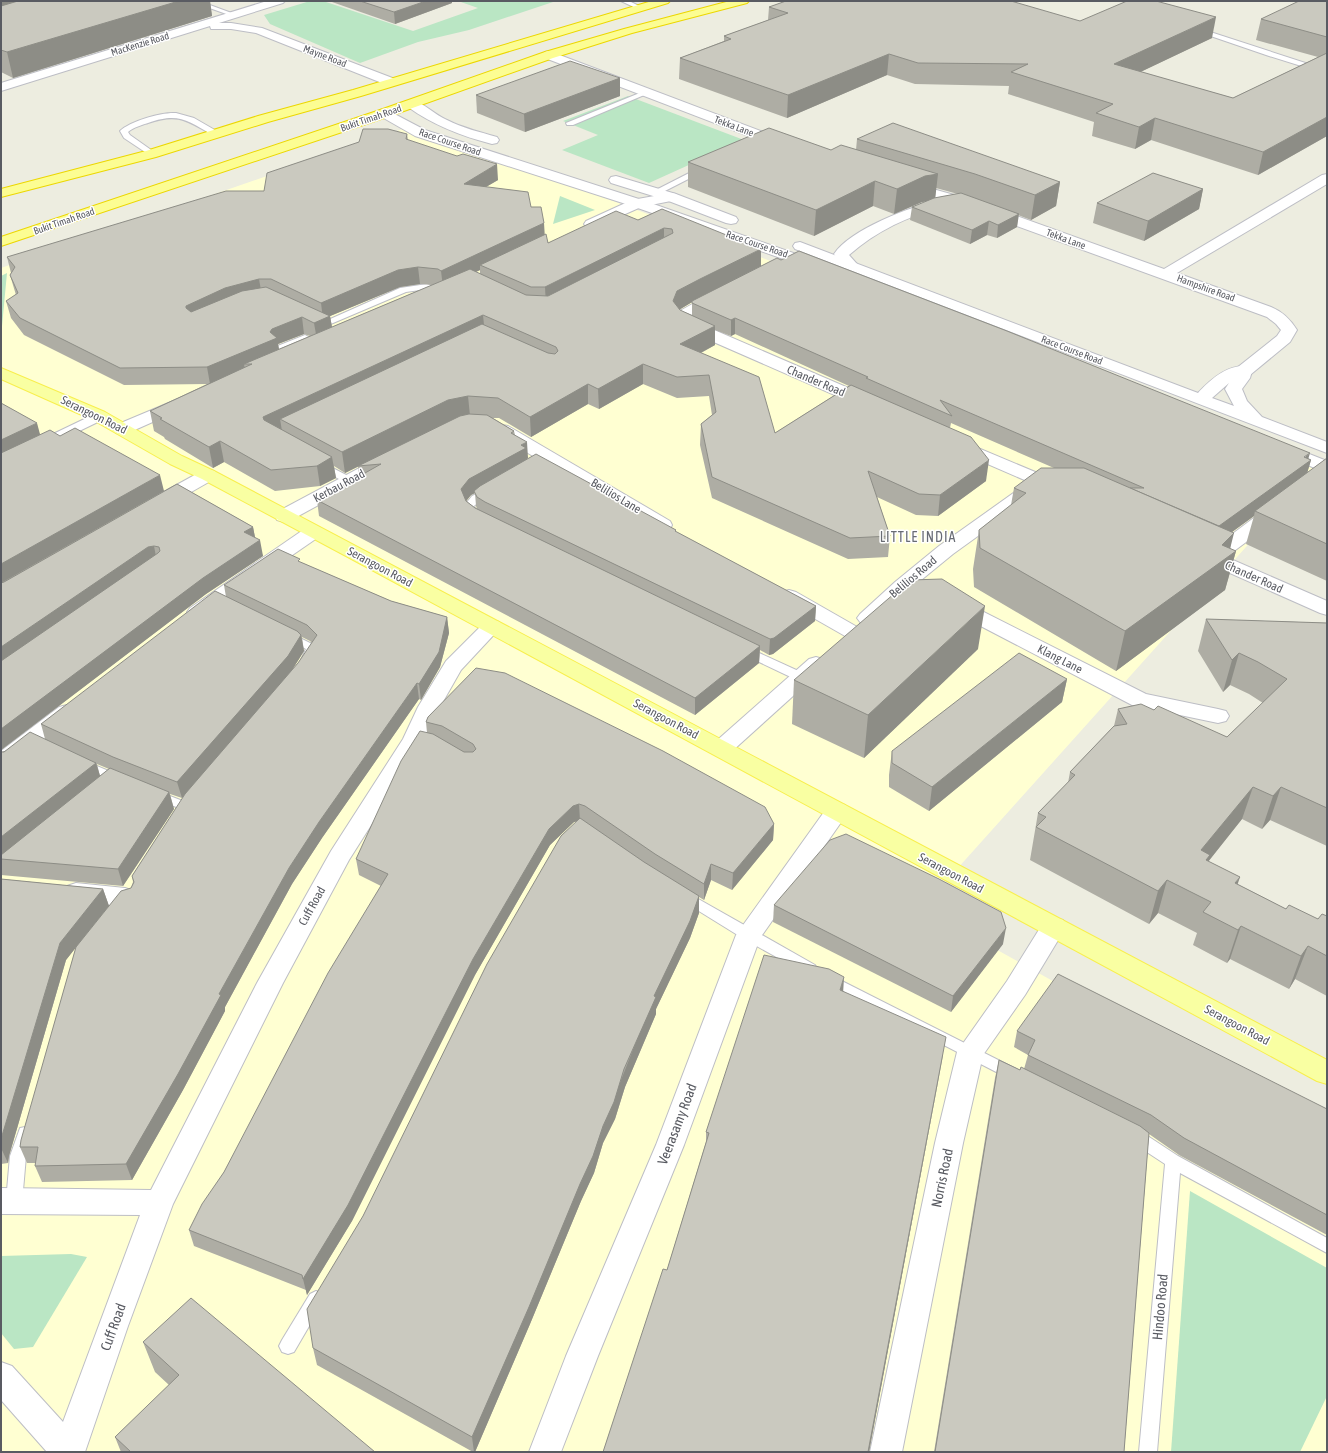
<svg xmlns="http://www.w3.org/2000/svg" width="1328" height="1453" font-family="'Asap Condensed',sans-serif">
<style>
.commercial{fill:#ffffd2}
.green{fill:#bae6c4}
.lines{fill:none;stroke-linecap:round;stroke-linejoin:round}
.service-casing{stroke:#bdbec5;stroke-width:2}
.pedestrian-casing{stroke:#bdbec5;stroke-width:2}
.minor-casing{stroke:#bdbec5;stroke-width:2}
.tertiary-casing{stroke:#bdbec5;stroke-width:2}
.primary-casing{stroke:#f8ef4d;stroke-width:2}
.trunk-casing{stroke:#ecd700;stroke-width:2}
.service{fill:#fff;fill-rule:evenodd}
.pedestrian{fill:#fff;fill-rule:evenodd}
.minor{fill:#fff;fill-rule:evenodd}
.tertiary{fill:#fff;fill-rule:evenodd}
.primary{fill:#f9ffa2;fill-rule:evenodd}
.trunk{fill:#fcfd93;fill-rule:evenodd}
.wall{fill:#aeada4;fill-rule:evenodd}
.shaded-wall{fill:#8d8d86}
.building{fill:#cac9bf;stroke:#8d8d86}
.labels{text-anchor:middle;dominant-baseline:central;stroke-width:3;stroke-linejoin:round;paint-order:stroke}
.far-street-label{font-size:10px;fill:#595b62;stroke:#fff}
.street-label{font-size:12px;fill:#595b62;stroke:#fff}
.quarter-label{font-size:14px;letter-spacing:1px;fill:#696c74;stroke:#fff}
.near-street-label{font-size:14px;fill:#595b62;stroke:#fff}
</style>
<rect width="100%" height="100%" fill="#edede0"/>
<!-- commercial -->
<polygon class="commercial" points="414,125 1316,469 922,908 1327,1134 1327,1452 1,1452 1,268"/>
<!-- green -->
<g class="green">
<polygon points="310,1 323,1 413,31 478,8 458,1 556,1 469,30 418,42 360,63 270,24 264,15"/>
<polygon points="628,96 744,140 649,183 562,150 598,135 563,121"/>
<polygon points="560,196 595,210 553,224"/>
<polygon points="7,273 2,326 1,326 1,276"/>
<polygon points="1190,1191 1327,1268 1327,1396 1300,1452 1171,1452"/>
<polygon points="71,1254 87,1257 33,1347 14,1349 1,1333 1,1256"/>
</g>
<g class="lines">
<!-- service casing -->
<g class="service-casing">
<g id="service">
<polygon points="190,1 199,1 237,15 232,16"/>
<polygon points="621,1 629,1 643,8 638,9"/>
<polygon points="1198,28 1327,70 1327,74 1269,56 1196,31 1195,30"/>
<polygon points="647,90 649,91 649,93 573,125 567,125 566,123"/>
<path d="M176,113L194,118L220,133L216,135H213C187,121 179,112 148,123C142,125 134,127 128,132L130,135L154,152L155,154L151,156L124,138L120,131C130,121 162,112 176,113Z"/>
<polygon points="699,168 702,168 706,170 659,194 653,194 652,192"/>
<polygon points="427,284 440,287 446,291 442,294 427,289 406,292 326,326 323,327 319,324 400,288"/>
<polygon points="305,335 323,345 319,348 305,341 285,349 294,357 290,360 274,349 275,347"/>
<polygon points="321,462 352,478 353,480 348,483 344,482 318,467 316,465 318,463"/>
<path d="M489,488L493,489L494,491C488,497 480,500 474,506L477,513L482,518L477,521C469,519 467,513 464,506L472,496Z"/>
<polygon points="288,632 314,645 318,650 311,663 303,663 301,660 306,649 284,637 282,635 284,633"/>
<polygon points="744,646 805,674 807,677 805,680 797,680 740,653 738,650 740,647"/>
<polygon points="85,761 123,777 125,780 123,783 119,784 81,768 79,765 81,762"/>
<polygon points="157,791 188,803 190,806 188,809 184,810 153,798 151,795 153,792"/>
<polygon points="686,892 815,965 817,969 815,973 810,974 805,973 744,939 681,900 679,897 681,894"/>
<polygon points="830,975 1016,1069 1018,1073 1016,1077 1011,1079 1006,1077 825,984 823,980 825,976"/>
<polygon points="25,1127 30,1128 33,1133 26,1156 22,1202 20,1207 14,1209 8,1207 6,1202 10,1156 20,1128"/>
<polygon points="1135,1130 1140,1131 1178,1156 1327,1238 1327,1253 1180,1173 1157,1452 1139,1452 1165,1164 1130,1141 1127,1136 1130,1131"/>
<polygon points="316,1291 322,1294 324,1299 322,1304 294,1352 288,1354 282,1352 279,1346 282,1340 310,1294"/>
</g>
</g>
<!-- pedestrian casing -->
<g class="pedestrian-casing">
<polygon id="pedestrian" points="99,412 104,413 106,416 104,419 1,469 1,459"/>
</g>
<!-- minor casing -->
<g class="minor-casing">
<g id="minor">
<polygon points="267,1 285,1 283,3 219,23 231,23 262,28 395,79 397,82 395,85 387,85 256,33 231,29 211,29 210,26 1,91 1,83"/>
<polygon points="549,51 787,141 789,144 787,147 777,147 545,58 543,55 545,52"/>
<path d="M1327,174V184L1177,273L1271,307C1283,312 1290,319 1297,330L1290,342L1250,375L1244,376L1238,375L1236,371L1238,367L1277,336L1281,330L1276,324L1267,317L962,206L903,189L901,186L903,183L908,182L972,200L1164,269L1322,175Z"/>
<polygon points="671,193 676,194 678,197 676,200 641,207 596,227 591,228 586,227 584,224 586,221 632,200"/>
<path d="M939,200L944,201L946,204L944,207C910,215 876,231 849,255L857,264L854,267C843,270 839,262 834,254C851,229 910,207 939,200Z"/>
<polygon points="718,291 724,293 726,296 724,299 690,318 691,320 874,399 877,403 874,407 868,408 862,407 677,326 674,317 678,312 712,293"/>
<polygon points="178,399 184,400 187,404 184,408 128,433 122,434 116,433 113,429 116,425"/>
<polygon points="502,425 508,426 670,521 672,525 670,529 663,531 656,529 496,434 493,430 496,426"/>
<polygon points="959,440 1064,484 1066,488 1064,492 1057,494 1043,489 953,554 909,590 874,622 867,624 860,622 857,618 860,614 895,582 939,546 1029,482 953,449 950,445 953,441"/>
<polygon points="386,456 392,457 395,461 392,465 291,520 284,522 277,520 275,516 277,512 380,457"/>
<polygon points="208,470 214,471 217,475 214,479 165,507 158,509 151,507 149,503 151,499 202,471"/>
<polygon points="1274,506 1281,508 1283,512 1281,516 1226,557 1327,601 1327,615 1320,613 1205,562 1197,558 1194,554 1197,550 1204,548 1211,550 1267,508"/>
<polygon points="313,526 320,528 323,532 320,536 204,616 197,618 190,616 187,612 190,608 306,528"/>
<polygon points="789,590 796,592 859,628 862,632 859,636 852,638 845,636 782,600 779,596 782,592"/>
<polygon points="955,599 962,601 1146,694 1218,709 1226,711 1229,716 1226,721 1218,723 1132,705 948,609 945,605 948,601"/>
<polygon points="492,620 499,622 502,626 461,670 440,707 425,740 349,860 283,983 173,1204 128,1326 85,1452 47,1452 1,1400 1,1362 12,1366 63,1422 140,1215 1,1214 1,1188 151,1190 257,983 331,851 403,739 418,707 446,661 485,622"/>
<polygon points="816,657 823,659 827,664 823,669 730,753 722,755 714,753 711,748 714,743 809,659"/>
<polygon points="67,705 75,707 78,712 75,717 9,767 1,770 1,751 59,707"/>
<polygon points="837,803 845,805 849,811 760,938 684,1145 598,1356 561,1452 529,1452 566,1356 656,1145 736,935 829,805"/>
<path d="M76,883L125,888L134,891L137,897L134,903C117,908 84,903 67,898L64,892L67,886Z"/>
<polygon points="1054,918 1063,920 1066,927 1025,995 983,1055 963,1143 902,1452 870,1452 935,1143 957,1052 1007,981 1045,920"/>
</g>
</g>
<!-- tertiary casing -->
<g class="tertiary-casing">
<g id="tertiary">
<path d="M412,100C424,103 435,115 447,120C462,128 480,132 497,137L499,140L497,143L492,144C461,136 433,125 408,107L406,104L408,101Z"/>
<polygon points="385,109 425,130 642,200 822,263 825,266 822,269 817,271 812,269 632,206 415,136 380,116 379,113 380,110"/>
<polygon points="616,176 676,194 736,217 738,220 736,223 731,224 726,223 666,200 611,183 609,180 611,177"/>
<path d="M800,242L1198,393C1211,379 1230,362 1250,367L1252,371L1250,378L1242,389L1247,401L1262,417L1327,442V453L795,249L793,246L795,243ZM1229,383L1225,389L1234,406L1212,398Z"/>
<polygon points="1284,444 1327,461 1327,473 1278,453 1275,449 1278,445"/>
</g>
</g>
<!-- primary casing -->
<g class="primary-casing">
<polygon id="primary" points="1,368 105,412 182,456 214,471 1327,1060 1327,1084 1317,1081 346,556 202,479 170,464 93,420 1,379"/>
</g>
<!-- trunk casing -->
<g class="trunk-casing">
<g id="trunk">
<polygon points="652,1 670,1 668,3 361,96 268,122 156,157 1,197 1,189 146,151 258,116 353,90"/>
<polygon points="730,1 749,1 747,3 632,33 553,58 390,116 1,246 1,237 380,110 545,52 624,29"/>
</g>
</g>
<!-- service -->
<use href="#service" class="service"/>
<!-- pedestrian -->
<use href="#pedestrian" class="pedestrian"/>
<!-- minor -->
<use href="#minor" class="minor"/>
<!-- tertiary -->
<use href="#tertiary" class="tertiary"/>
<!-- primary -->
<use href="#primary" class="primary"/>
<!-- trunk -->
<use href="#trunk" class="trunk"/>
</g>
<!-- wall -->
<g class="wall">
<polygon points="1,1 210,1 212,16 13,78 1,72"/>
<polygon points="332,1 452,1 452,3 395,24 332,2"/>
<polygon points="1327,1 1327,136 1258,175 1151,140 1135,149 1092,136 1094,122 1008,94 1009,86 915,84 887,75 787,118 679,79 680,58 724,41 724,36 768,20 769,7 1080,21 1212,38 1140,72 1233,98 1318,57 1256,40 1261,19"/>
<polygon points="620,78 620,96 525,132 477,113 476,95"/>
<path d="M407,134L408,140L498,180L486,187L531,207L544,223V235L548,243L638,220L662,209L761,267L1308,458L1311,460L1307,473L1327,458V581L1246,544L1254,516L1232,532L1230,549L1236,551L1225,590L1116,671L974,587L973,569L979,530L1011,505L1014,488L1054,468L951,423L950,428L986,481L938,516L916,515L877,497L890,536L888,557L848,559L712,498L700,445L701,424L712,415L709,396L677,398L643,384L599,409L588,404L531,437L499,418H493L514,431L515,435L528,458L527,459L676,530V532L816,606L815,621L773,654L769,655L760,650L759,663L695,715L319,516L317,500L359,476L358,466L450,421L345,473L334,466L336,478L320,486L275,491L224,462L213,468L165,439L164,437L154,431L150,411L207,384L124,385L24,335L11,318L6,301L16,295L10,275L11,273L7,257L264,191ZM480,270V274L476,272ZM420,284L432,285L332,327L330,316L400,287ZM692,302V315L679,310ZM715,330L731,336L735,334L849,386L775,433L701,353L715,345ZM304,334L310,336L279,349L278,344ZM475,493L476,506L477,509L466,501L471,495Z"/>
<path d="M857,139L1060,182L1056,206L1031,220L1018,215L1017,227L997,238L987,235L970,244L910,220L912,207L928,201L922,202L894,214L873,206L814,236L688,187V162L831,150H856ZM936,188L958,194L935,198Z"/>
<polygon points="1203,189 1199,209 1144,241 1093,223 1097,203"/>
<polygon points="1,403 40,434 164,491 2,582 177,484 253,527 255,538 263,556 206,594 1,750"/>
<path d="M300,562L391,601L447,617L449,633L440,667L421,700L419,699L322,838L292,884L225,1007V1011L183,1090L132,1180L42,1182L35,1166L36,1163H27L20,1147L76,947L66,960L9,1156L8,1163L1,1164V879L103,889L109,906L83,938L131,888L133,882L132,876L185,795L182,798L170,794L174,809L123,886L1,875V752L45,739L41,724L226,597L224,585ZM302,637L310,641L312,643L298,663L291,671L304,651ZM97,764L109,769L100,776Z"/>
<polygon points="1206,619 1327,623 1327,846 1270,820 1262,829 1242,819 1208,862 1237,884 1286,909 1318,919 1327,916 1327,996 1295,979 1289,989 1230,959 1227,963 1193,945 1197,933 1158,913 1149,924 1030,860 1038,813 1068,783 1070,772 1114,726 1118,709 1154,710 1227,737 1263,703 1249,694 1230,685 1223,692 1198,651"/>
<polygon points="978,649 864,758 792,724 794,680"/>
<polygon points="1067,679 1062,702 929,811 889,787 889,775 892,751"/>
<polygon points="428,717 774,824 773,840 732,890 711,880 704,900 699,897 699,913 690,938 656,1009 656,1014 625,1087 615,1119 603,1143 594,1173 581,1201 530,1324 475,1452 473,1452 317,1365 313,1348 363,1216 577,821 574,822 550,845 475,975 352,1221 307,1295 306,1290 194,1246 189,1230 224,1172 381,886 359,875 356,859 427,733 426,722"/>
<polygon points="774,905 1003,944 951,1012 773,922"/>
<polygon points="843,991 943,1055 869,1452 603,1452 667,1270 706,1142 706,1132"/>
<polygon points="1017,1031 1327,1109 1327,1235 1179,1155 1149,1134 1124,1452 934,1452 995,1078 999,1060 1020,1070 1024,1069 1028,1055 1014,1047"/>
<polygon points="143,1342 375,1452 121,1452 115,1437 169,1385 155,1372"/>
</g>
<!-- shaded-wall -->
<g class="shaded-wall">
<polygon points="1,1 51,1 1,22"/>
<polygon points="179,1 210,1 212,16 13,78 7,52"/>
<polygon points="426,1 452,1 452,3 395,24 394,12"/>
<polygon points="1216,17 1212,38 1111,86 1114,64"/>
<polygon points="889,54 887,75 787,118 788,95"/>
<polygon points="620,78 620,96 525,132 524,114"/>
<polygon points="1327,117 1327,136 1258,175 1263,152"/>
<polygon points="1155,118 1151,140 1135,149 1139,127"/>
<polygon points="497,164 498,180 465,199 464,184"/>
<polygon points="938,174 935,200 922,202 894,214 897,189 925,176"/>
<polygon points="875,181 873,206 814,236 816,210"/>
<polygon points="1060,182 1056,206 1031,220 1035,195"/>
<polygon points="1203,189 1199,209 1144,241 1148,221"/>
<polygon points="1019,214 1017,227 997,238 998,225"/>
<polygon points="989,221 987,235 970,244 972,230"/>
<polygon points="544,223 545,239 480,265 480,270 443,287 441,271"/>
<polygon points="664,228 664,247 546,306 545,287"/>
<polygon points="761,249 761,268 699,298 677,311 673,301 677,291 700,279"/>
<polygon points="418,267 420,284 400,287 323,319 321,303 398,270"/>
<polygon points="259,279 262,296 189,323 186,308 186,306 225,288"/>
<polygon points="483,315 485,335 280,419 282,431 267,438 263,417"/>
<polygon points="330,316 333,333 317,340 314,323"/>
<polygon points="302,317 304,334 278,344 280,355 252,364 244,364 245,370 210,384 207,367 270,332 272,329"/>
<polygon points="735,318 735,334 731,336 731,320"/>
<polygon points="715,326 715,345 680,364 680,344"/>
<polygon points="643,364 643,384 599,409 598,389"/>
<polygon points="588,384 588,404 531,437 530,417"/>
<polygon points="468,396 470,416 450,421 345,473 342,452 448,400"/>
<polygon points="37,423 41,438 1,457 1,440"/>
<polygon points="220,441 224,462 213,468 209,447"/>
<polygon points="527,442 528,458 527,459 527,464 474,491 475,493 471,495 463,505 461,489 469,479 521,445"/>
<polygon points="1310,453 1307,463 1311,460 1306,477 1255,511 1254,516 1210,548 1214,530"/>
<polygon points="332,457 336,478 320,486 317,466"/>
<polygon points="989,460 986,481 938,516 940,495"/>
<polygon points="160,475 164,491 1,583 1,564"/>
<polygon points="253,527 256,542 260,540 263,556 206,594 1,750 1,729 244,532"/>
<polygon points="1234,533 1228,557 1236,551 1225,590 1116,671 1125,631"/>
<polygon points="154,546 157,562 1,667 1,647 148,547"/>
<polygon points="816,606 815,621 773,654 769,655 770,639"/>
<polygon points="985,606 978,649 864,758 868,715"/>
<polygon points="447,617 449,633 440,667 421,700 419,684"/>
<polygon points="301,635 304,651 291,672 182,798 177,782"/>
<polygon points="760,646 759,663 695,715 695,698"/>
<polygon points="1239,653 1230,685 1223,692 1232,660"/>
<polygon points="1067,679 1062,702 929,811 932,787"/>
<polygon points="417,683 419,699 322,838 292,884 225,1007 225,1011 183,1090 132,1180 126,1164 219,994 289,868 319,822"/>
<polygon points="96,763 101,779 1,859 1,837"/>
<polygon points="1253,787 1242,819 1203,868 1201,850"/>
<polygon points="1281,787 1270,820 1262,829 1273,796"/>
<polygon points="169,792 174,809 123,886 118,869"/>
<polygon points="579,804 580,821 574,822 550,845 475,975 352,1221 307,1295 303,1279 473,959 549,829 573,806"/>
<polygon points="774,824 773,840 732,890 733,873"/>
<polygon points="711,864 711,880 704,900 704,884"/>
<polygon points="1240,877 1229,910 1235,883"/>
<polygon points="1167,880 1158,913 1149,924 1158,891"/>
<polygon points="103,889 109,906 66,960 9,1156 8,1163 1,1148 1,1139 60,943"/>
<polygon points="699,896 699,913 690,938 656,1009 656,1014 625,1087 615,1119 603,1143 594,1173 581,1201 530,1324 475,1452 474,1452 472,1437 603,1126 654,996"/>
<polygon points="1241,926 1230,959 1227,963 1238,930"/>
<polygon points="1006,928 1003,944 951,1012 953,996"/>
<polygon points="1308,946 1295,979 1289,989 1301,956"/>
<polygon points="844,977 843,995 840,990"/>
<polygon points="943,1055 869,1452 868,1452"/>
</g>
<!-- building -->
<g class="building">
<polygon points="18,1 179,1 7,52 1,50 1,6"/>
<polygon points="360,1 426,1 394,12"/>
<polygon points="786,1 1011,1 1080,21 1127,1 1156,1 1216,17 1114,64 1233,98 1327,53 1327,117 1263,152 1155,118 1139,127 1096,113 1113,104 1011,72 1028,64 918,63 889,54 788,95 680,58 731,39 724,36 788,13 769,7"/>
<polygon points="1299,1 1327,1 1327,37 1261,19"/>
<polygon points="570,61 620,78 524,114 476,95"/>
<polygon points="893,123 1060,182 1035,195 975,174 857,139"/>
<polygon points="769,128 831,150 841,145 938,174 925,176 897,189 875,181 816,210 688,162"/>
<polygon points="363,129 388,129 407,134 406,139 457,156 463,154 497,164 464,184 528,192 531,207 541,207 544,223 441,271 438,269 418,267 398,270 321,303 271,279 259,279 225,288 186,306 186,308 191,312 242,291 266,287 330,316 314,323 302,317 272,329 270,332 277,338 207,367 120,368 20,318 6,301 18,293 10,275 15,267 7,257 226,191 264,191 267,173 359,142"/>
<polygon points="1153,173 1203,189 1148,221 1097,203"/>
<polygon points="961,193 1019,214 998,225 989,221 972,230 912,207 934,198"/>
<polygon points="662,209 761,249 700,279 677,291 673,301 680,310 715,326 680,344 759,377 775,433 851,385 971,437 989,460 940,495 919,494 868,471 890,536 850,538 712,477 701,424 716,412 709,375 677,377 643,364 598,389 588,384 530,417 498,398 468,396 448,400 342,452 280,419 482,324 548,353 555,354 558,351 556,347 483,315 263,417 264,420 332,457 317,466 271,470 220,441 209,447 160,419 162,418 150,411 252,364 244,364 470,269 526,295 548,296 673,233 672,229 664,228 545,287 531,287 480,265 546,234 548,243 616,211 638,220"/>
<polygon points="799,251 1007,331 1310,453 1304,457 1311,460 1219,526 1130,488 1144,488 940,400 952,416 866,378 868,377 735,318 731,320 692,303 692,301 777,258 781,260"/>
<polygon points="1,403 37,423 1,440"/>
<polygon points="469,414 487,415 514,431 511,433 527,442 521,445 526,448 469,479 461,489 466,501 475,508 760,646 695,698 317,500 381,464 358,466 460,416"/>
<polygon points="75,428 160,475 1,564 1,453 50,430 60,436"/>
<polygon points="536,454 676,530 675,531 816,606 774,638 770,639 485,502 477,497 474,491 480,486"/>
<polygon points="1327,458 1327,544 1255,511"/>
<polygon points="1041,468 1084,468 1234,533 1222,545 1236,551 1125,631 980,548 979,530 1026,493 1014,488"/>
<polygon points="177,484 253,527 244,532 260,540 203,578 1,729 1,661 158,553 160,551 159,547 154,546 148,547 1,647 1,583 4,582"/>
<polygon points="278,549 300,559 298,561 391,601 447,617 439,652 419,684 417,683 319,822 289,868 219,994 221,995 178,1074 126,1164 35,1166 38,1147 20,1147 21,1140 76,947 121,891 131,888 134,882 132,876 185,794 298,663 317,635 307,625 224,585"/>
<polygon points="942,579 985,606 868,715 794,680 910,580"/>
<polygon points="215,591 297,631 301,635 288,656 177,782 113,757 41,724"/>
<polygon points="1206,619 1327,623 1327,808 1281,787 1273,796 1253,787 1201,850 1210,855 1206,860 1240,877 1235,883 1286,909 1289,905 1318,919 1322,914 1327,916 1327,956 1308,946 1301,956 1241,926 1238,930 1203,912 1211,902 1167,880 1158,891 1036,827 1046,817 1038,813 1075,775 1070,772 1114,726 1127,724 1118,709 1141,704 1154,710 1158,706 1227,737 1287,679 1258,662 1239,653 1232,660"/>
<polygon points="1019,653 1067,679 932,787 892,763 892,751"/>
<polygon points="476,668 505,673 663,751 765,807 774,824 733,873 711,864 704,884 655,854 585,806 579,804 573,806 549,829 473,959 348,1205 303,1279 302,1275 189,1230 202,1204 224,1172 328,973 388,874 356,859 401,761 420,731 433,734 464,752 473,752 476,749 473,744 442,726 426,722 428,717"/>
<polygon points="30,732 96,763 1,837 1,752 4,752"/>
<polygon points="110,768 169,792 118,869 1,859 1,855"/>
<polygon points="580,818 644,862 699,896 690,921 654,996 656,997 624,1069 614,1102 603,1126 593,1156 580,1184 529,1307 472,1437 313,1348 307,1309 363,1216 487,964 561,836"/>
<polygon points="846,834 939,879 1001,912 1006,928 953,996 774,905 830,840"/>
<polygon points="1,879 103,889 60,943 1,1139 1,1142"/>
<polygon points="764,955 829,969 844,977 840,990 946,1037 868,1452 603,1452 663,1269 667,1270 709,1133 706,1132"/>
<polygon points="1058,974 1327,1109 1327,1215 1184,1138 1151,1115 1028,1055 1035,1040 1017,1031"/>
<polygon points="999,1060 1020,1070 1021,1067 1140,1126 1149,1133 1124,1452 935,1452"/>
<polygon points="191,1298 375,1452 131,1452 115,1437 179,1375 143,1342"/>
</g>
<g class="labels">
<!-- far-street labels -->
<g class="far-street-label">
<text transform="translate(140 44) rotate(-17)">MacKenzie Road</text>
<text transform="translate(325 56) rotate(21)">Mayne Road</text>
<text transform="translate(371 118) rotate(-19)">Bukit Timah Road</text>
<text transform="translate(734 126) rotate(21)">Tekka Lane</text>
<text transform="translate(450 142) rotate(19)">Race Course Road</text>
<text transform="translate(64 221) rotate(-19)">Bukit Timah Road</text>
<text transform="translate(1066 239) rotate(20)">Tekka Lane</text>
<text transform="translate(757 244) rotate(19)">Race Course Road</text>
<text transform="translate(1206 288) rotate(20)">Hampshire Road</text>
<text transform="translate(1072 350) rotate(21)">Race Course Road</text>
</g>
<!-- street labels -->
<g class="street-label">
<text transform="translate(816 381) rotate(23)">Chander Road</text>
<text transform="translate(94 415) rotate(26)">Serangoon Road</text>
<text transform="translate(339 486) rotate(-28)">Kerbau Road</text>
<text transform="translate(616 496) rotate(31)">Belilios Lane</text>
<text transform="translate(380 567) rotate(28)">Serangoon Road</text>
<text transform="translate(913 577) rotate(-40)">Belilios Road</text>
<text transform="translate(1254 577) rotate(24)">Chander Road</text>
<text transform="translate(1060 659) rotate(27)">Klang Lane</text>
<text transform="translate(666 719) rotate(28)">Serangoon Road</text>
<text transform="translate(951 873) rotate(28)">Serangoon Road</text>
<text transform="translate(312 906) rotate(-61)">Cuff Road</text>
<text transform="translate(1237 1025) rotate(28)">Serangoon Road</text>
</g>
<!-- quarter labels -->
<g class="quarter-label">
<text x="918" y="537">LITTLE INDIA</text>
</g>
<!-- near-street labels -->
<g class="near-street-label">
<text transform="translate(677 1124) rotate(-69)">Veerasamy Road</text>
<text transform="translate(942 1178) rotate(-78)">Norris Road</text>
<text transform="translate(1160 1307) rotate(-85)">Hindoo Road</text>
<text transform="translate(113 1327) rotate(-70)">Cuff Road</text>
</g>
</g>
<!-- border -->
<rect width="1328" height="1453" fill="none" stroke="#595b62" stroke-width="4"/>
</svg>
